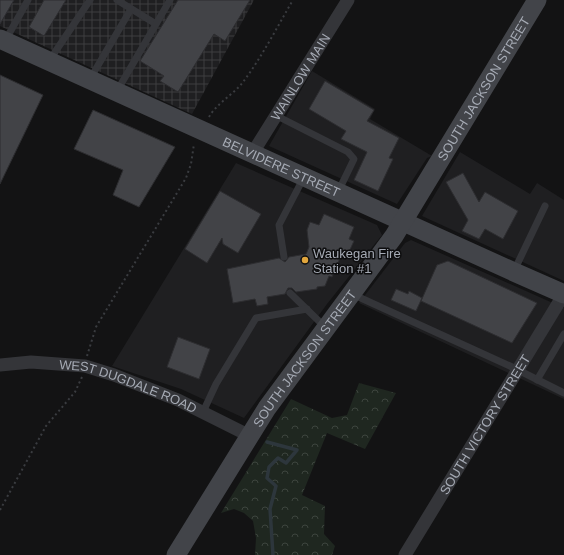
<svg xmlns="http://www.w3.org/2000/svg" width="564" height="555" font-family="Arial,sans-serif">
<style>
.built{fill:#1f1f21}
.industrial{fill:url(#industrial-grid)}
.forest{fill:url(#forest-crowns)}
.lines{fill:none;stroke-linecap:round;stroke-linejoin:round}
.stream{stroke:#2d363c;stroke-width:3.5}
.building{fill:#424347;stroke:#2d2d30}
.path{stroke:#3a3c40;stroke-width:2;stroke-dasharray:2 3;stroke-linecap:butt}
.lane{stroke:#343539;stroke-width:7}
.street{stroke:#343539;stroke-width:13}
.secondary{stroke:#424449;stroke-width:19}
.poi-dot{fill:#e2a63d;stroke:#0e0e0f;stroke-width:1.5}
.labels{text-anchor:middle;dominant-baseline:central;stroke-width:3;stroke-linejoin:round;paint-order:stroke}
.street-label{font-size:13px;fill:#a5aab4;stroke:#0e0e0f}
.poi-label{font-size:13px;fill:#a5aab4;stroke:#0e0e0f;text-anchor:start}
</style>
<defs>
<pattern id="industrial-grid" width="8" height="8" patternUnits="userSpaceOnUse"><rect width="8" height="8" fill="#1f1f21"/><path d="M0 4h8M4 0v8" fill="none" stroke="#3d3d3f"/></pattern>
<pattern id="forest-crowns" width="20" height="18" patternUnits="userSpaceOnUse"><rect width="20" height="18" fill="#1f2720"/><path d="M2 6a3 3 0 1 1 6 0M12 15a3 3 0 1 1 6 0" fill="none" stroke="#3d443e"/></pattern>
</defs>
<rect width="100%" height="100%" fill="#131314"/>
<!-- built -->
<g class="built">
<polygon points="312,71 375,109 370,119 432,156 427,158 397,204 269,146"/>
<polygon points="460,152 530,194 537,183 564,200 564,281 422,216"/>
<polygon points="236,163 377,225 382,235 327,304 244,418 181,389 112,366"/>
<polygon points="411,240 564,308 564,399 359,303 405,243"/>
</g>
<!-- industrial -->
<polygon class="industrial" points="0,0 254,0 192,114 0,26"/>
<!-- forest -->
<polygon class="forest" points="359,383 396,393 365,449 327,433 302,495 325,506 324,534 335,546 332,555 255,555 256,538 253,521 244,513 234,509 221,513 291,399 332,418 347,415"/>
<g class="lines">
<!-- stream -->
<polyline class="stream" points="267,442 297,450 286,463 278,458 269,467 267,478 276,486 270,509 273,555"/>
</g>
<!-- building -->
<g class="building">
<polygon points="0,0 14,0 0,24"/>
<polygon points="44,0 66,0 44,36 29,27"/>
<polygon points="178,0 250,0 225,41 214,34 178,92 160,81 164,76 140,61"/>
<polygon points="0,75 43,95 0,184"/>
<polygon points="325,81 374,110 367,121 399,138 389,158 393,159 378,191 354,180 367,152 341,139 346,131 309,109"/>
<polygon points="93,110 175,147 139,207 113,195 123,170 74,149"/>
<polygon points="463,173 479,202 485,192 518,211 503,239 485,229 479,239 462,231 468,220 446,182"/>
<polygon points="220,191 261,214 238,253 223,244 222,238 207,263 185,249"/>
<polygon points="324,214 354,227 349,239 354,241 348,254 343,251 332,277 329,276 325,286 317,287 317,289 296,292 292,288 288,288 285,294 267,297 268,304 257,306 255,299 233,303 227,269 279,258 285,262 289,257 306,254 309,247 307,230 310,222 319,225"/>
<polygon points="448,261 537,303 512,343 421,301 437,265"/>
<polygon points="396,289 408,294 409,291 422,298 416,311 391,300"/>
<polygon points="178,337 210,349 199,379 167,367"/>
</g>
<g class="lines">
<!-- path -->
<g class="path">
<path d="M209,117C217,103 233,95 243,82C262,57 277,27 293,0"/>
<polyline points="87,356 96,327 186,178 191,164 194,144"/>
<polyline points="0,510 46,426 75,392 82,377"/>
</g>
<!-- lane -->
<g class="lane">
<polyline points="117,0 156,24"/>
<polyline points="5,41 28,0"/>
<polyline points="49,61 90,0"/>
<polyline points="90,79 131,9"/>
<polyline points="117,91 170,0"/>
<polyline points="277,116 348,152 354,159 338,192"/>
<polyline points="284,257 279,225 304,177"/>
<polyline points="514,271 545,206"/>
<polyline points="290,293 326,328"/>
<polyline points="352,294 510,366 564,393"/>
<polyline points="537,380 564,334"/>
<polyline points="203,412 216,384 256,318 307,309"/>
</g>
<!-- street -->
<g class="street">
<path id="s1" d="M252,154L348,0"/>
<path id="s2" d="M0,365L31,362L85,366L114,375L178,400L250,436"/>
<path id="s3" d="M405,555L564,294"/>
</g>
<!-- secondary -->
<g class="secondary">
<path id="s4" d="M0,39L514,272L564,294"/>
<path id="s5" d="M176,555L267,408L394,236L537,0"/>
</g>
</g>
<!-- markers -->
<circle class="poi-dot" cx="305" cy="260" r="4"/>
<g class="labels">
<!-- street labels -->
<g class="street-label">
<text stroke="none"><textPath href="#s1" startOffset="91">WAINLOW MAIN</textPath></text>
<text stroke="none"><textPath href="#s5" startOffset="559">SOUTH JACKSON STREET</textPath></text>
<text stroke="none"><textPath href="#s4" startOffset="309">BELVIDERE STREET</textPath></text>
<text stroke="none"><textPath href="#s5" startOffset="235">SOUTH JACKSON STREET</textPath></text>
<text stroke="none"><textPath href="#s2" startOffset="132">WEST DUGDALE ROAD</textPath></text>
<text stroke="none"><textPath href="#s3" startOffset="153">SOUTH VICTORY STREET</textPath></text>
</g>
<!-- poi labels -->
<g class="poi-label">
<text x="313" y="253">Waukegan Fire<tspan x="313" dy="15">Station #1</tspan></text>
</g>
</g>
</svg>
